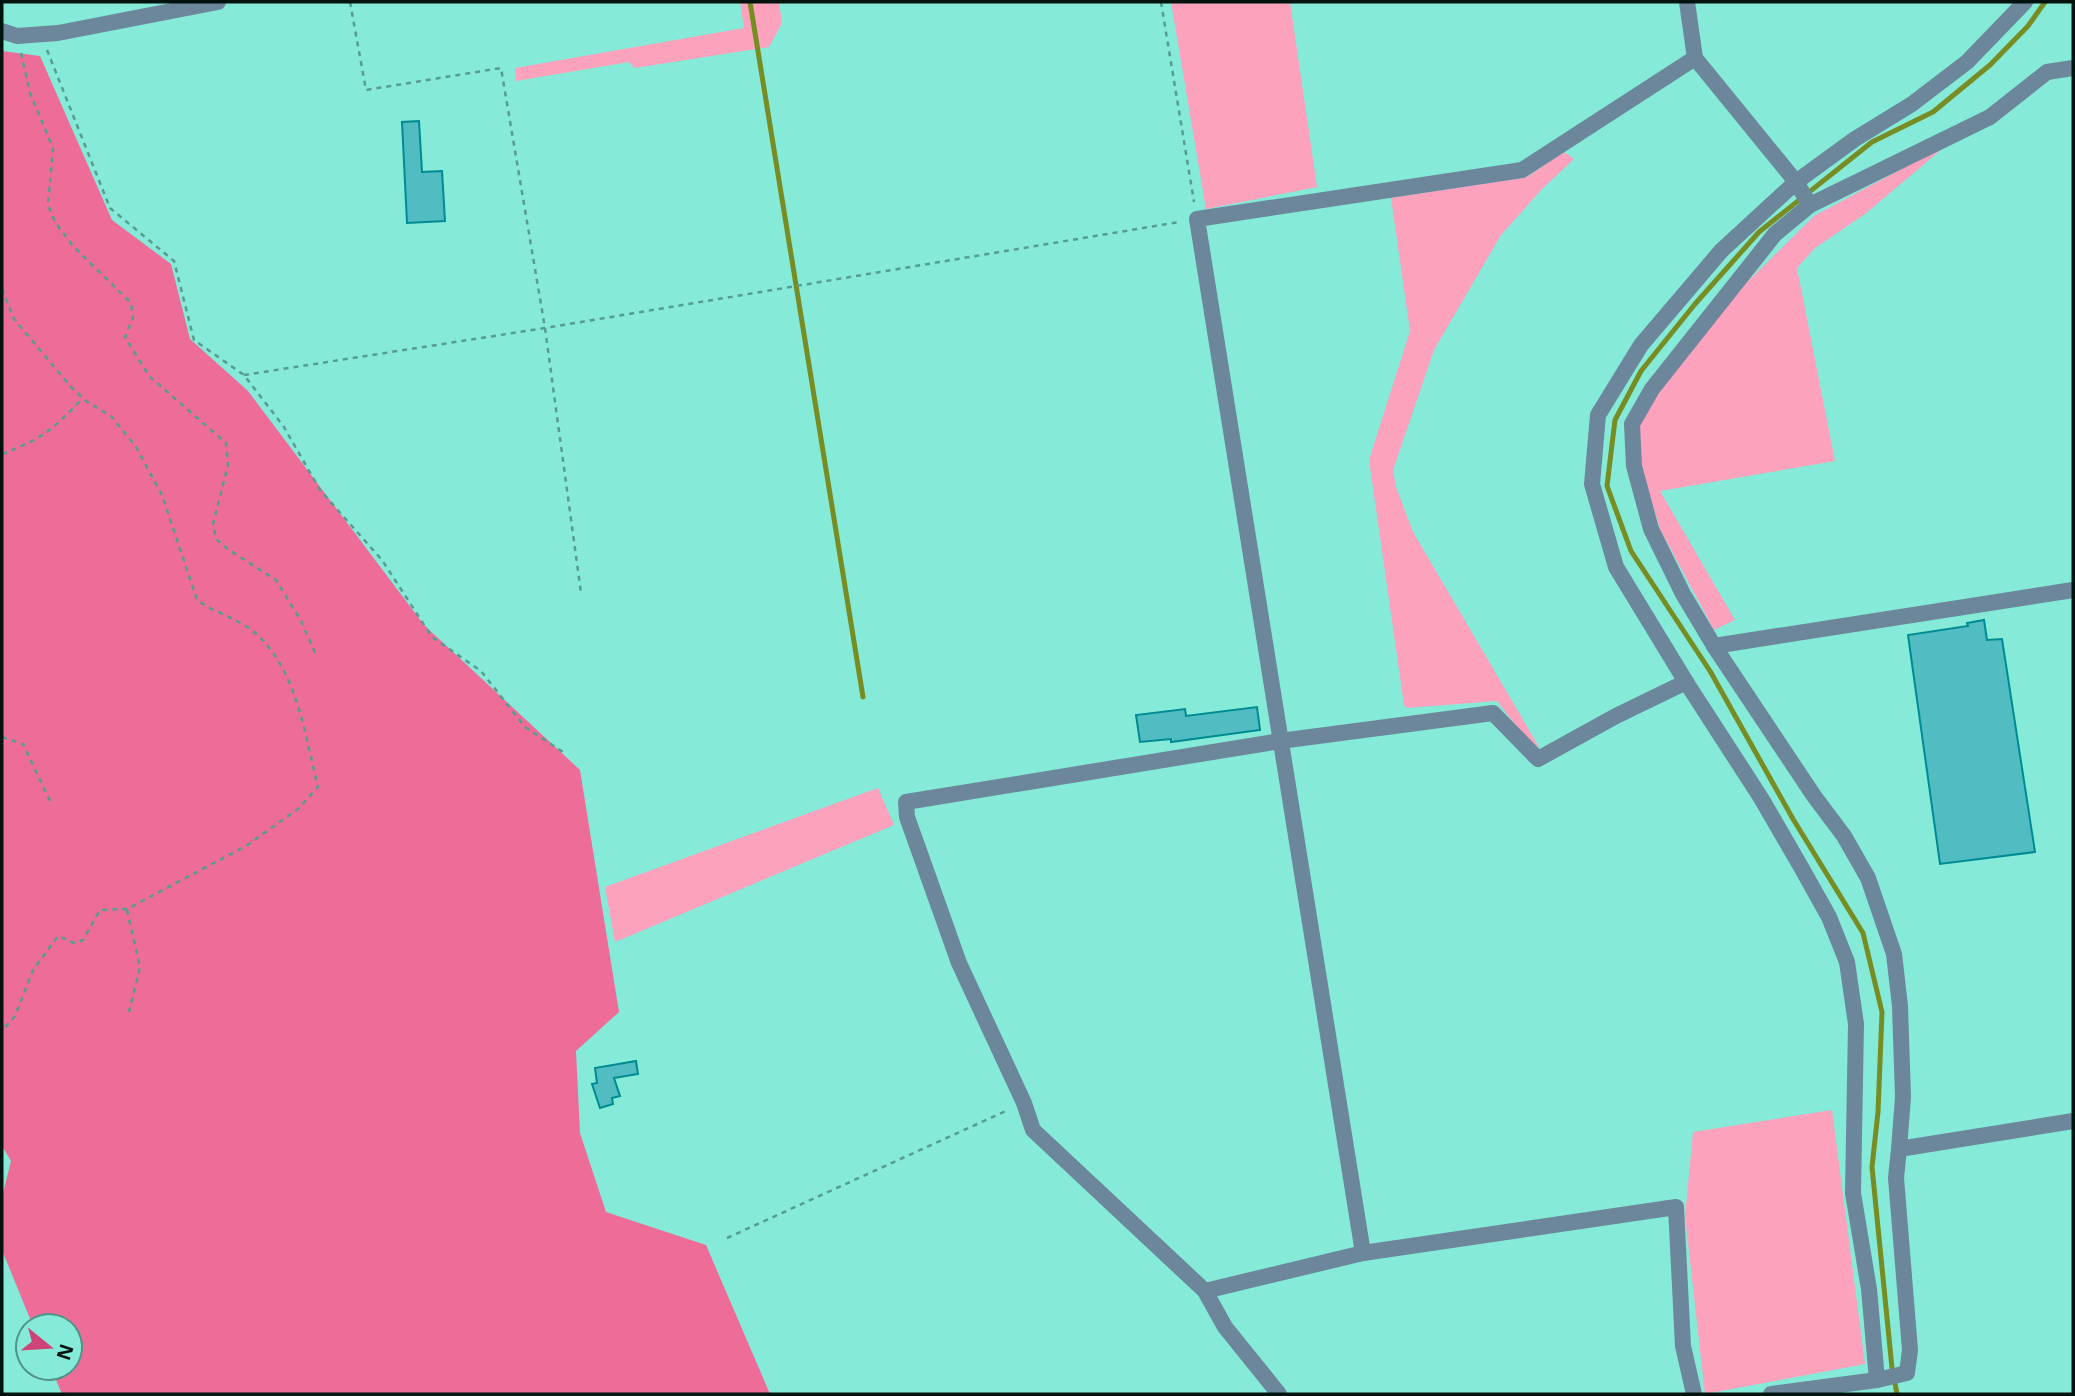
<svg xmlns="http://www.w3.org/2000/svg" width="2075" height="1396" font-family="'Open Sans',sans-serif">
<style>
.green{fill:#fca2bc}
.forest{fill:#ed6d98}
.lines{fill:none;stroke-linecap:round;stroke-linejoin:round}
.stream{stroke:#778d24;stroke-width:5}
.building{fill:#52bcc3;stroke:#008b92;stroke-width:2}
.path{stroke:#569d90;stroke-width:2.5;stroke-dasharray:5 5;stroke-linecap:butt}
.street{stroke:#6c879c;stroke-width:16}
</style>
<rect width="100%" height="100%" fill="#85ead8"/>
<!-- green -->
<g class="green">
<polygon points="740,2 779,2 782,23 769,47 635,68 629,62 516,81 515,68 744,28"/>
<polygon points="1171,2 1290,2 1317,187 1206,209"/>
<polygon points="1948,144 1865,214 1815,248 1797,268 1835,461 1660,491 1735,620 1714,630 1660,529 1643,472 1637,431 1655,396 1731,298 1814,216"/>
<polygon points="1564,152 1574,159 1541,190 1501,235 1434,350 1393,470 1396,487 1413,532 1539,747 1531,745 1497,701 1407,708 1404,705 1369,460 1410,331 1391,198 1527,177"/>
<polygon points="878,788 894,825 615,942 605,887"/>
<polygon points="1832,1110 1865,1364 1705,1394 1685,1216 1693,1132"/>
</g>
<!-- forest -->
<polygon class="forest" points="2,51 40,56 112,220 171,264 190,339 248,391 424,625 580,770 619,1012 576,1051 580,1133 606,1212 706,1245 770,1394 62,1394 51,1368 70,1368 70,1326 33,1326 2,1250 2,1197 11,1161 2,1146"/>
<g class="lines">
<!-- stream -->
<g class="stream">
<polyline points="750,2 863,697"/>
<polyline points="1897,1394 1892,1368 1872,1167 1878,1112 1882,1012 1863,933 1793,819 1710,671 1631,551 1607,486 1615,420 1641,371 1695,304 1759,232 1872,142 1933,112 1990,65 2028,26 2045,2"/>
</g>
</g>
<!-- building -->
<g class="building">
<polygon points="419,121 422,172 442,171 445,221 407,223 402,122"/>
<polygon points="1984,620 1987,640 2002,639 2035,852 1940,864 1908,635 1968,626 1967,623"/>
<polygon points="1257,707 1260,730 1171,742 1171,739 1140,742 1136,715 1185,709 1186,716"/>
<polygon points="636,1061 638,1074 614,1078 620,1096 612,1098 613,1104 600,1108 592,1084 597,1083 595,1068"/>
</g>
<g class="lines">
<!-- path -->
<g class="path">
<polyline points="350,2 366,90 501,68 545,328 581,593"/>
<polyline points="1161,2 1194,202"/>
<polyline points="47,50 110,208 174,261 194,340 244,375 284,427 320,490 382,560 432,637 481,671 525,727 566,754"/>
<polyline points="21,53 30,93 53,148 48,205 55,222 73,246 131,303 133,318 125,337 149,376 226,443 228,465 213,524 216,539 229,550 276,580 301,621 317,657"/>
<path d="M2,289L14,319L71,387L86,401L111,416L136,447L162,495L197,600C214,612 240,620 254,632C297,668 305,736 318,787L298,809L246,846L127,909L100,910L83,940L74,943L58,936L33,970L15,1016L2,1031"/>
<polyline points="244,375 545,328 1179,222"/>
<path d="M2,454C44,438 52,430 83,398"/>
<polyline points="2,737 23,744 50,801"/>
<polyline points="127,910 140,967 129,1012"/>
<polyline points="727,1238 1008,1110"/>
</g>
<!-- street -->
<g class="street">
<polyline points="1687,2 1695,58 1796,182 1810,205"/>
<polyline points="2,31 17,36 58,33 218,2"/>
<polyline points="2073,68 2047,72 1990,117 1810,205 1775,234 1652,389 1632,424 1634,466 1651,529 1683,594 1714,646 2073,590"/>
<polyline points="1714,646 1814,796 1844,836 1868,878 1894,954 1900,1006 1903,1097 1899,1149"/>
<polyline points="1686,682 1761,798 1801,867 1829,917 1847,962 1856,1024 1853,1193 1869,1289 1877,1380"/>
<polyline points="1363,1253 1197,219 1522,170 1695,58"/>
<polyline points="1205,1291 1363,1253 1676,1207 1683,1346 1694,1394"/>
<polyline points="1279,1394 1225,1327 1205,1291 1033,1130 1024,1103 959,963 907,817 906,802 1280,741 1493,713 1538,759 1616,716 1686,682 1616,567 1592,484 1598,415 1641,345 1721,251 1796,182 1855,139 1912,104 1967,62 2025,2"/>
<polyline points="1771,1394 1877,1380 1907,1373 1910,1350 1896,1178 1899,1149 2073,1121"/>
</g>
</g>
<!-- border -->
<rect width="2075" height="1396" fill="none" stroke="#00130f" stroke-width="7"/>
<!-- north arrow -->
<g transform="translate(49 1347) rotate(108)"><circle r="33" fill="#85ead8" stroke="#509488" stroke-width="2"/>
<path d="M0-5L12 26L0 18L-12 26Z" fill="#ce4378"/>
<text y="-10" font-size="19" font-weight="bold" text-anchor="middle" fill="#00130f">N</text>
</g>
</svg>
